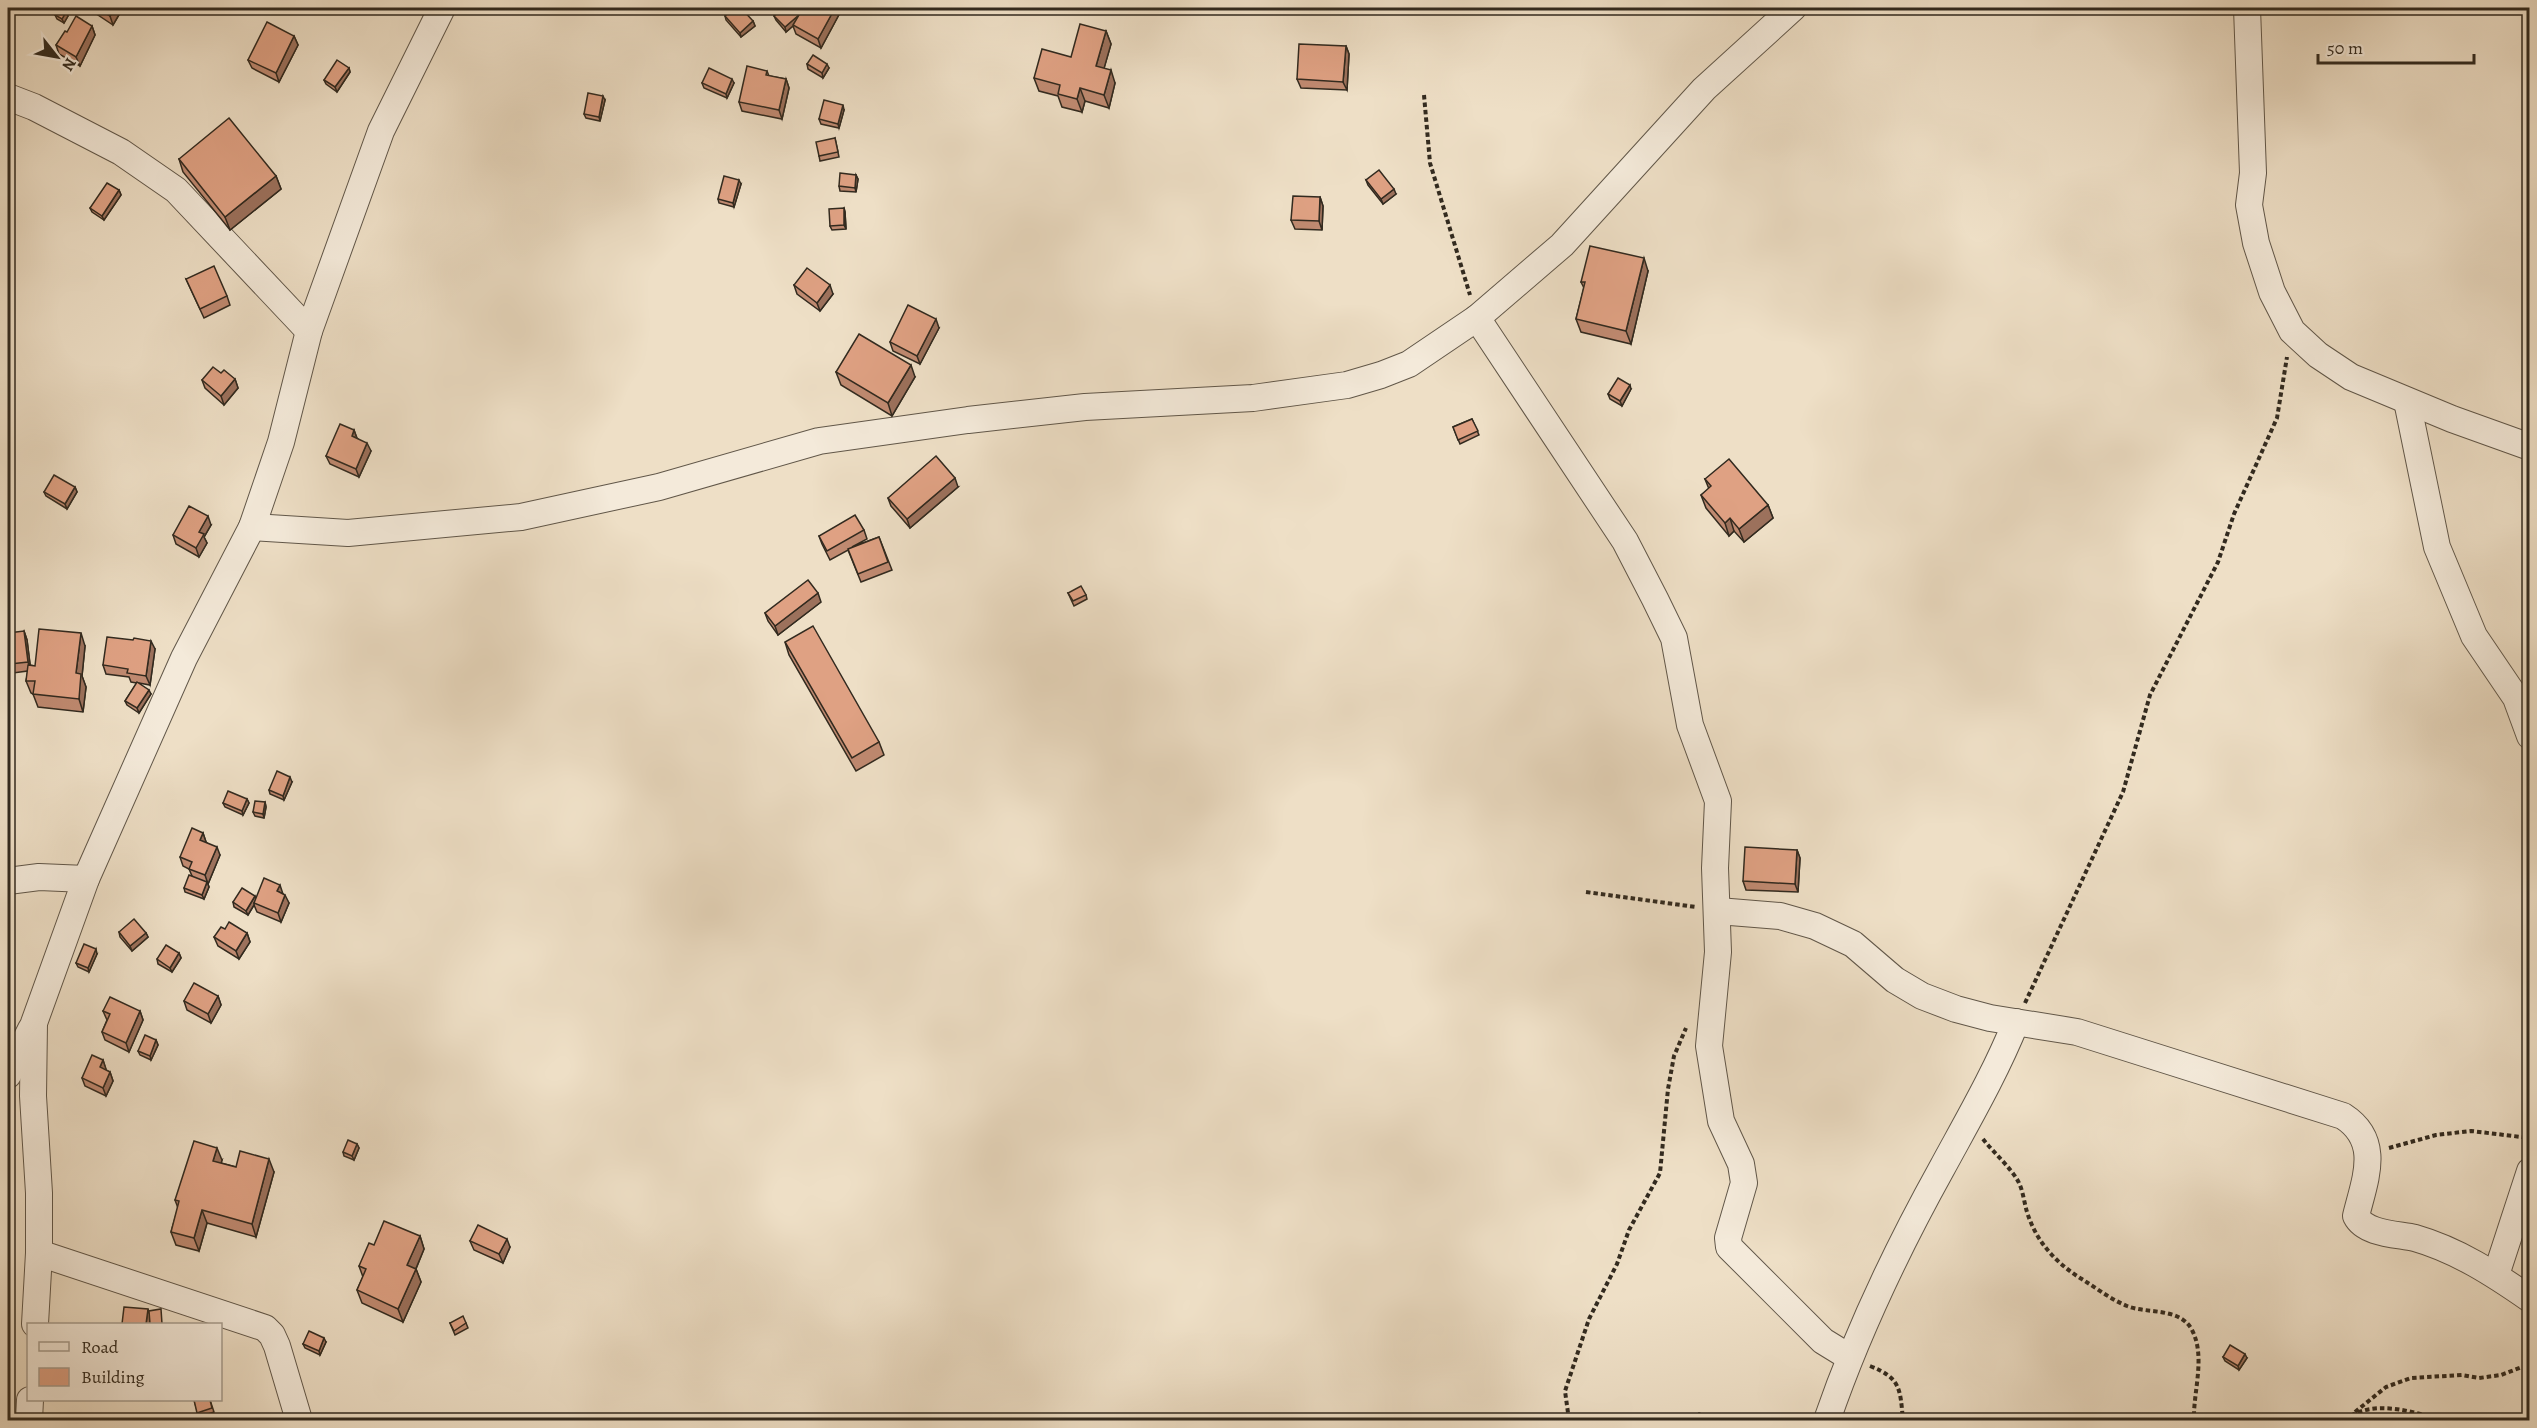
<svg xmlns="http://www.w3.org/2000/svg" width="2537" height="1428" font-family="Alegreya,serif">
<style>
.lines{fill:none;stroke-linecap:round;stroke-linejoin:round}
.minor-casing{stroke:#615749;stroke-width:28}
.path{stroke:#322a1f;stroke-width:4;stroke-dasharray:4.5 3;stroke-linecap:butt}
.minor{stroke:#f4eada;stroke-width:26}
.wall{fill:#c08a71;stroke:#322a1f;stroke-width:1.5}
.shaded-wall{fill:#9c715c;stroke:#322a1f;stroke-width:1.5}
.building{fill:#dfa183;stroke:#322a1f;stroke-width:1.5}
</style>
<rect width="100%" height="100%" fill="#eedfc6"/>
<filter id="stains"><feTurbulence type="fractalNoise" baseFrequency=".00333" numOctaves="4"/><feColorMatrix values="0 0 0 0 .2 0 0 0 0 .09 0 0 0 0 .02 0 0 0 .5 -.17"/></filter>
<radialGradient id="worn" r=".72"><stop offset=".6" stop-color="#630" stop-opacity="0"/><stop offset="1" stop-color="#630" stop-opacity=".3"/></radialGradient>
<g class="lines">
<!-- minor casing -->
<g class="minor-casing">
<g id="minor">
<polyline points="2247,8 2253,173 2249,205 2256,243 2272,292 2292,331 2318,355 2351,377 2452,419 2530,447"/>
<polyline points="8,97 34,107 121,152 176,190 309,331"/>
<polyline points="1477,318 1625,541 1655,599 1674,638 1690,725 1718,801 1715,868 1718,952 1709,1046 1721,1121 1741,1164 1744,1183 1728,1238 1729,1247 1823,1341 1849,1357"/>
<polyline points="2407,401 2437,547 2474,636 2516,698 2530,736"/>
<polyline points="252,527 348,533 521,517 659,487 819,441 968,420 1085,407 1253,398 1347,385 1381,375 1409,364 1477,318 1562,245 1704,89 1793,8"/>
<polyline points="8,881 39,877 86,879"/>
<path d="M1718,911L1780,916L1815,926L1853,944L1895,980L1922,996L1956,1009L1990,1018L2077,1032L2343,1116C2382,1141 2365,1179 2356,1216C2365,1234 2397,1234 2415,1238C2457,1250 2494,1274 2530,1299"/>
<polyline points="8,1075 31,1029"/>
<polyline points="39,1253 265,1328 272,1335 277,1346 299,1420"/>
<polyline points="2496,1275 2530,1171"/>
<polyline points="35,1324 39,1253 39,1193 33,1096 34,1023 86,879 184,658 252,527 281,442 309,331 381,131 442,8"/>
<polyline points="29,1420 30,1400"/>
<path d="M1827,1420C1857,1333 1897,1249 1942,1168C1968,1120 1995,1074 2016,1022"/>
</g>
</g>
<!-- path -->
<g class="path">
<polyline points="1424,95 1430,163 1470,295"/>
<polyline points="1586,892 1696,907"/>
<polyline points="2025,1003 2123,792 2150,695 2218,562 2234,514 2277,418 2287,357"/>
<path d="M1983,1139C1994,1153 2010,1167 2018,1181C2023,1190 2024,1202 2027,1212C2036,1241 2055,1262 2080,1278C2095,1287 2110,1299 2127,1306C2147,1314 2180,1307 2192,1330C2206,1357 2193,1392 2194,1420"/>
<polyline points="2389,1148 2436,1135 2471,1131 2530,1138"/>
<path d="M1870,1366C1901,1378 1900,1389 1903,1420"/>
<polyline points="2355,1412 2386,1387 2411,1378 2462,1375 2479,1378 2501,1375 2530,1364"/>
<polyline points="1569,1420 1565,1391 1589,1319 1617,1264 1629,1230 1660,1173 1668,1089 1674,1056 1686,1028"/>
<path d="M2345,1420C2372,1398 2413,1412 2443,1420"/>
</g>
<!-- minor -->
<use href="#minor" class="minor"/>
</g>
<!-- wall -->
<g class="wall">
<polygon points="93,8 123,8 113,25 95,13"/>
<polygon points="174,8 196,8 194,13"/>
<polygon points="842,9 821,48 796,34 793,26 786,32 776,20 774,16"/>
<polygon points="66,12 68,16 64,23 57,19 55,15"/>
<polygon points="725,16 753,21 755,26 741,37 726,20"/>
<polygon points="92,26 95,35 80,66 59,54 56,45 67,32"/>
<polygon points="1106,31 1111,44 1104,68 1115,83 1109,108 1085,101 1082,112 1062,107 1058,96 1039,91 1034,78 1071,57"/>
<polygon points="294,36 298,45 279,82 252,68 248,60"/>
<polygon points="1346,46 1349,54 1347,90 1301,88 1297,79"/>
<polygon points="807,64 829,68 823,78 808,69"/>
<polygon points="349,68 350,72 337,92 326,84 324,80"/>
<polygon points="767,71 769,76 786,79 789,88 782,119 742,111 739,102"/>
<polygon points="702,83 734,83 727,98 704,88"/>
<polygon points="605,100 600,121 586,118 584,114"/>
<polygon points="844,110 839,128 821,124 819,119"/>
<polygon points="835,138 839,157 820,161 819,156"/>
<polygon points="179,159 276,176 281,189 230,230 183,172"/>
<polygon points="856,175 858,179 856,192 840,191 839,186"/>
<polygon points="1366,180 1396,194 1383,204 1368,185"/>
<polygon points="741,184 734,207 719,203 718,199"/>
<polygon points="119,190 121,195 104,220 92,212 90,208"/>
<polygon points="1320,197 1323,206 1322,230 1295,229 1291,220"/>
<polygon points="844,208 845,212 846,229 832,230 830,226"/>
<polygon points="1648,271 1631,344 1581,332 1576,319 1584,288 1581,282"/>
<polygon points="186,279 227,296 230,305 204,318"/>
<polygon points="794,285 833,294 820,311 797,294"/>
<polygon points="939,328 920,364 893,351 890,342"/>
<polygon points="836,372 915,377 892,416 841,385"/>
<polygon points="221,373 235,379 238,388 224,405 205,388 202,380"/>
<polygon points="1631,389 1622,406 1610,399 1608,394"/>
<polygon points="1472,419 1479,435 1460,444 1453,427"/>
<polygon points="354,430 357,438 371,451 359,477 330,464 326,456"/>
<polygon points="1705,479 1768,505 1773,518 1744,542 1734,531 1729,536 1706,508 1701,495 1709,489"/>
<polygon points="75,487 77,492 67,509 46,496 44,492"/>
<polygon points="958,487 910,528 891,506 888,498"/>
<polygon points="211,525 204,537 207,543 199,557 176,544 173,535"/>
<polygon points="864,530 867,539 852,547 879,537 892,570 861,582 848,550 830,560 822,544 819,536"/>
<polygon points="1068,593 1086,595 1087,599 1074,606"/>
<polygon points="821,602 778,635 768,621 765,613"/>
<polygon points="24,631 27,640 30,665 35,666 85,646 82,676 86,687 83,712 38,707 33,694 31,693 26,681 28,671 13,673 10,664"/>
<polygon points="785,642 879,742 884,755 856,771 789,655"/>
<polygon points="155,649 150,685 139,683 151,694 139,713 127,705 125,701 137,683 131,682 129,677 106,674 103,665"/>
<polygon points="292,782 284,800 270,794 269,790"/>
<polygon points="247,799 249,803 243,815 225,807 223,803"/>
<polygon points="265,802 266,807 264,818 255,816 253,812"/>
<polygon points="203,833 206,842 220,855 208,884 209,887 204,899 185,892 184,888 192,876 189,869 183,866 180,857"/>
<polygon points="1797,850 1800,858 1798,892 1746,890 1743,881"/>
<polygon points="283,894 289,903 281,922 257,912 254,905 248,915 234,907 233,902"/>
<polygon points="225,929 247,933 250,942 239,959 218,946 214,937"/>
<polygon points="119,932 146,933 148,937 132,951 120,937"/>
<polygon points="179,953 181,958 172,972 158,964 157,959"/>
<polygon points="97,954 89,972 78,967 76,963"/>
<polygon points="218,996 221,1005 211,1023 187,1010 184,1001"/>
<polygon points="103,1011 140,1011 143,1020 129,1052 105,1040 102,1032 107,1020"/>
<polygon points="156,1040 158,1045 151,1060 140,1055 138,1051"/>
<polygon points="103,1060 106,1070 110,1072 113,1081 106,1096 85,1086 82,1078"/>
<polygon points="357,1144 359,1148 354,1160 344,1156 343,1152"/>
<polygon points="222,1160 221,1163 236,1167 274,1172 256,1237 207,1223 199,1251 176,1245 171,1232 178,1208 175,1200"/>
<polygon points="420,1236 424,1249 416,1269 421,1282 403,1322 362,1303 357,1290 363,1277 359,1266 374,1245"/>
<polygon points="470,1241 510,1247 503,1263 474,1250"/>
<polygon points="450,1323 466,1323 468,1328 455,1335"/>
<polygon points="326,1342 320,1355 305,1348 303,1344"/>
<polygon points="2223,1357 2247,1358 2239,1370 2225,1361"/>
<polygon points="194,1400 210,1400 214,1412 199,1417"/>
</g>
<!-- shaded-wall -->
<g class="shaded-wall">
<polygon points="115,8 123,8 113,25 110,16"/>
<polygon points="765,8 770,8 765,13 764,9"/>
<polygon points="835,8 842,8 842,9 821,48 818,39"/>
<polygon points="66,12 68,16 64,23 62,19"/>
<polygon points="800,14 801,19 786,32 785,27"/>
<polygon points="753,21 755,26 741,37 740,33"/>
<polygon points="92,26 95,35 80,66 76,57"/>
<polygon points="1106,31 1111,44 1101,79 1096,66"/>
<polygon points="294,36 298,45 279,82 276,73"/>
<polygon points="1346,46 1349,54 1347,90 1343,82"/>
<polygon points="827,64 829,68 823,78 822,73"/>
<polygon points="349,68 350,72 337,92 335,87"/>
<polygon points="1111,70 1115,83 1109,108 1104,95"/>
<polygon points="732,79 734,83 727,98 726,94"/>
<polygon points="786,79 789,88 782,119 779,110"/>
<polygon points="1080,88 1085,101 1082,112 1077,99"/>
<polygon points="603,96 605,100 600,121 599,117"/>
<polygon points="843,105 844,110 839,128 838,124"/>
<polygon points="856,175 858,179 856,192 855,188"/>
<polygon points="276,176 281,189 230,230 225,217"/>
<polygon points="739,180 741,184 734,207 733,203"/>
<polygon points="1394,189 1396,194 1383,204 1381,199"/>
<polygon points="119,190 121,195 104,220 102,216"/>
<polygon points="1320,197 1323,206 1322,230 1319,221"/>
<polygon points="844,208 845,212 846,229 844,225"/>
<polygon points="1644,258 1648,271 1631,344 1626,331"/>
<polygon points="830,285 833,294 820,311 817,303"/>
<polygon points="936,319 939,328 920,364 917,356"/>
<polygon points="911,365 915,377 892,416 888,403"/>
<polygon points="235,379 238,388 224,405 221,396"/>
<polygon points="1630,385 1631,389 1622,406 1620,401"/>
<polygon points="354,430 357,439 352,436"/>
<polygon points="367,443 371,451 359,477 356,469"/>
<polygon points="955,478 958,487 910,528 907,519"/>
<polygon points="75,487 77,492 67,509 65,504"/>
<polygon points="1768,505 1773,518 1744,542 1739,529"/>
<polygon points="208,516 211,525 204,537 207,543 199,557 196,548 199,532"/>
<polygon points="1730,518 1734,531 1729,536 1725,523"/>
<polygon points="818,593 821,602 778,635 775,626"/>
<polygon points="24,631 27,640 31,671 28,662"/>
<polygon points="81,633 85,646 82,676 86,687 83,712 79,699 76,673"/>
<polygon points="151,641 155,649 150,685 146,676"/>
<polygon points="149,690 151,694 139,713 137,708"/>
<polygon points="290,777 292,782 284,800 283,796"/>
<polygon points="247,799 249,803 243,815 242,811"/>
<polygon points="265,802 266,807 264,818 263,814"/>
<polygon points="203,833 206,842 204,848 200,840"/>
<polygon points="217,847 220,855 208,884 205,875"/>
<polygon points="1797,850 1800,858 1798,892 1795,884"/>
<polygon points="207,882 209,887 204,899 202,895"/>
<polygon points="280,885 283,894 277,891"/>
<polygon points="285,895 289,903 281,922 278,913"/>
<polygon points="255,896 257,901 254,903 254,905 248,915 246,911"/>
<polygon points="146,933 148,937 132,951 130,946"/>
<polygon points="247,933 250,942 239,959 236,951"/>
<polygon points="96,949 97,954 89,972 88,968"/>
<polygon points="179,953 181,958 172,972 170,968"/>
<polygon points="218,996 221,1005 211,1023 208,1014"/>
<polygon points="140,1011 143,1020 129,1052 126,1043"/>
<polygon points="156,1040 158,1045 151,1060 150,1056"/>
<polygon points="103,1060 106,1069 103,1076 100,1067"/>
<polygon points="110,1072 113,1081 106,1096 103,1088"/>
<polygon points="357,1144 359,1148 354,1160 352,1156"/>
<polygon points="217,1148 222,1160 218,1174 213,1161"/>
<polygon points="269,1159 274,1172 256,1237 252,1224"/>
<polygon points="202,1210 207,1223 199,1251 194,1238"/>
<polygon points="420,1236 424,1249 412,1278 407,1265"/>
<polygon points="507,1239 510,1247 503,1263 499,1254"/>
<polygon points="416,1269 421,1282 403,1322 398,1309"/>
<polygon points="148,1309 151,1318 150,1324 146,1324"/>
<polygon points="324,1338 326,1342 320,1355 319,1351"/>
<polygon points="2245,1354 2247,1358 2239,1370 2238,1366"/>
</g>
<!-- building -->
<g class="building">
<polygon points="59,8 66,12 62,19 55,15"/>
<polygon points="96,8 115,8 110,16"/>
<polygon points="734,8 741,8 753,21 740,33 725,16"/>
<polygon points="784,8 794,8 800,14 785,27 774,16"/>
<polygon points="803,8 835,8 818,39 793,25"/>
<polygon points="76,16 92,26 76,57 56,45 65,31 67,32"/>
<polygon points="267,22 294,36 276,73 248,60"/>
<polygon points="1080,24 1106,31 1096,66 1111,70 1104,95 1080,88 1077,99 1058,94 1060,85 1034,78 1042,49 1071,57"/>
<polygon points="1299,44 1346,46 1343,82 1297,79"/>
<polygon points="813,55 827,64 822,73 807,64"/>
<polygon points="337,60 349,68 335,87 324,80"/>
<polygon points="747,66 767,71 766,75 786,79 779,110 739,102"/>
<polygon points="709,68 732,79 726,94 702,83"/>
<polygon points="588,93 603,96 599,117 584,114"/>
<polygon points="824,100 843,105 838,124 819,119"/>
<polygon points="229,118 276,176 225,217 179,159"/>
<polygon points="835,138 838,152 819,156 816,142"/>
<polygon points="1379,170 1394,189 1381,199 1366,180"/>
<polygon points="840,173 856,175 855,188 839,186"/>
<polygon points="724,176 739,180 733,203 718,199"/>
<polygon points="107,183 119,190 102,216 90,208"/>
<polygon points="1293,196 1320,197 1319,221 1291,220"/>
<polygon points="844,208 844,225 830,226 829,209"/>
<polygon points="1590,246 1644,258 1626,331 1576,319 1585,282 1581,282"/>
<polygon points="214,266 227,296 200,309 186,279"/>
<polygon points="807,268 830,285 817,303 794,285"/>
<polygon points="908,305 936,319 917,356 890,342"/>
<polygon points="859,334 911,365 888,403 836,372"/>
<polygon points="213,367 221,373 224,370 235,379 221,396 202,380"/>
<polygon points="1618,378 1630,385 1620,401 1608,394"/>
<polygon points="1472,419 1478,431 1458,440 1453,427"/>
<polygon points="340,424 354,430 352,436 367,443 356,469 326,456"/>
<polygon points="936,456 955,478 907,519 888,498"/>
<polygon points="1729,459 1768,505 1739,529 1730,518 1725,523 1701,495 1711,486 1705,479"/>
<polygon points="54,475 75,487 65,504 44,492"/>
<polygon points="189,506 208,516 199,532 204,534 196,548 173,535"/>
<polygon points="855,515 864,530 827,551 819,536"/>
<polygon points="879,537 888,562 858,574 848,549"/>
<polygon points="808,580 818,593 775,626 765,613"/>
<polygon points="1081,586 1086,595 1073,601 1068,593"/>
<polygon points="813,626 879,742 852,758 785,642"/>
<polygon points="39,629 81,633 76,673 81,674 79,699 33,694 35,681 26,681 28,665 35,666"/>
<polygon points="24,631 28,662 10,664 8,633"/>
<polygon points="107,637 133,640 134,638 151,641 146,676 127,673 128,669 103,665"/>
<polygon points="137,682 149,690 137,708 125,701"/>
<polygon points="277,771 290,777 283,796 269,790"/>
<polygon points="228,791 247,799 242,811 223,803"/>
<polygon points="255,801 265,802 263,814 253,812"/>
<polygon points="192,828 203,833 200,840 217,847 205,875 189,869 192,862 180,857"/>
<polygon points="1745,847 1797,850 1795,884 1743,881"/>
<polygon points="189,875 207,882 202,895 184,888"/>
<polygon points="264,878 280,885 277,891 285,895 278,913 254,903"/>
<polygon points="242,888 255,896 246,911 233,902"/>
<polygon points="134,919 146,933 130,946 119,932"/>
<polygon points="229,922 247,933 236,951 214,937 221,927 225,929"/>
<polygon points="84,944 96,949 88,968 76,963"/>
<polygon points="166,945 179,953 170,968 157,959"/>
<polygon points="194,983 218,996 208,1014 184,1001"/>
<polygon points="110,997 140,1011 126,1043 102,1032 110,1014 103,1011"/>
<polygon points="145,1035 156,1040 150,1056 138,1051"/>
<polygon points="92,1055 103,1060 100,1067 110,1072 103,1088 82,1078"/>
<polygon points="348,1140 357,1144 352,1156 343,1152"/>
<polygon points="194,1141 217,1148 213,1161 236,1167 240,1151 269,1159 252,1224 202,1210 194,1238 171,1232 179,1201 175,1200"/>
<polygon points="384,1221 420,1236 407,1265 416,1269 398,1309 357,1290 366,1269 359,1266 369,1243 374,1245"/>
<polygon points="478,1225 507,1239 499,1254 470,1241"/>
<polygon points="124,1307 148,1309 146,1324 122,1324"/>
<polygon points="161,1309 162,1324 150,1324 149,1311"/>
<polygon points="463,1316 466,1323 454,1331 450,1323"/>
<polygon points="309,1331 324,1338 319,1351 303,1344"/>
<polygon points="2230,1345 2245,1354 2238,1366 2223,1357"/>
<polygon points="194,1400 210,1400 212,1408 197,1413"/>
<polygon points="1699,1413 1717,1420 1696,1420"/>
</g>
<!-- margin -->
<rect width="2537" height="1428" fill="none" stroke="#eedfc6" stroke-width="30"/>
<rect x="9" y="9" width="2519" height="1410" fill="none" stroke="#322a1f" stroke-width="3"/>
<rect x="15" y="15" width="2507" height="1398" fill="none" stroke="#322a1f" stroke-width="1.5"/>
<!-- legend -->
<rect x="27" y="1323" width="195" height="78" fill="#f4eada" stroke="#a69d8f" stroke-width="1.5"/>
<rect x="39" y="1342" width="30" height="9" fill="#f4eada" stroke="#a69d8f" stroke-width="1.5"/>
<text x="81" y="1353" font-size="18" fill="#322a1f">Road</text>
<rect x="39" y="1368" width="30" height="18" fill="#dfa183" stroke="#a69d8f" stroke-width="1.5"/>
<text x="81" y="1383" font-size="18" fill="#322a1f">Building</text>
<!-- north arrow -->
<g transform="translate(57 57) rotate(121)" stroke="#f4eada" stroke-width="4.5" paint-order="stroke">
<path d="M0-4.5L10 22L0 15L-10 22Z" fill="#322a1f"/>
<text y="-9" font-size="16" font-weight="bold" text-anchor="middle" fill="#322a1f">N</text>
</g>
<!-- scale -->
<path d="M2318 54v9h156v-9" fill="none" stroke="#322a1f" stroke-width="3"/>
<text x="2327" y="54" font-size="18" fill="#322a1f" stroke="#f4eada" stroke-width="4.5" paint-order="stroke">50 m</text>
<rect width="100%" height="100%" filter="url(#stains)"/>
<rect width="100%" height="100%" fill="url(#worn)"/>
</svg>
